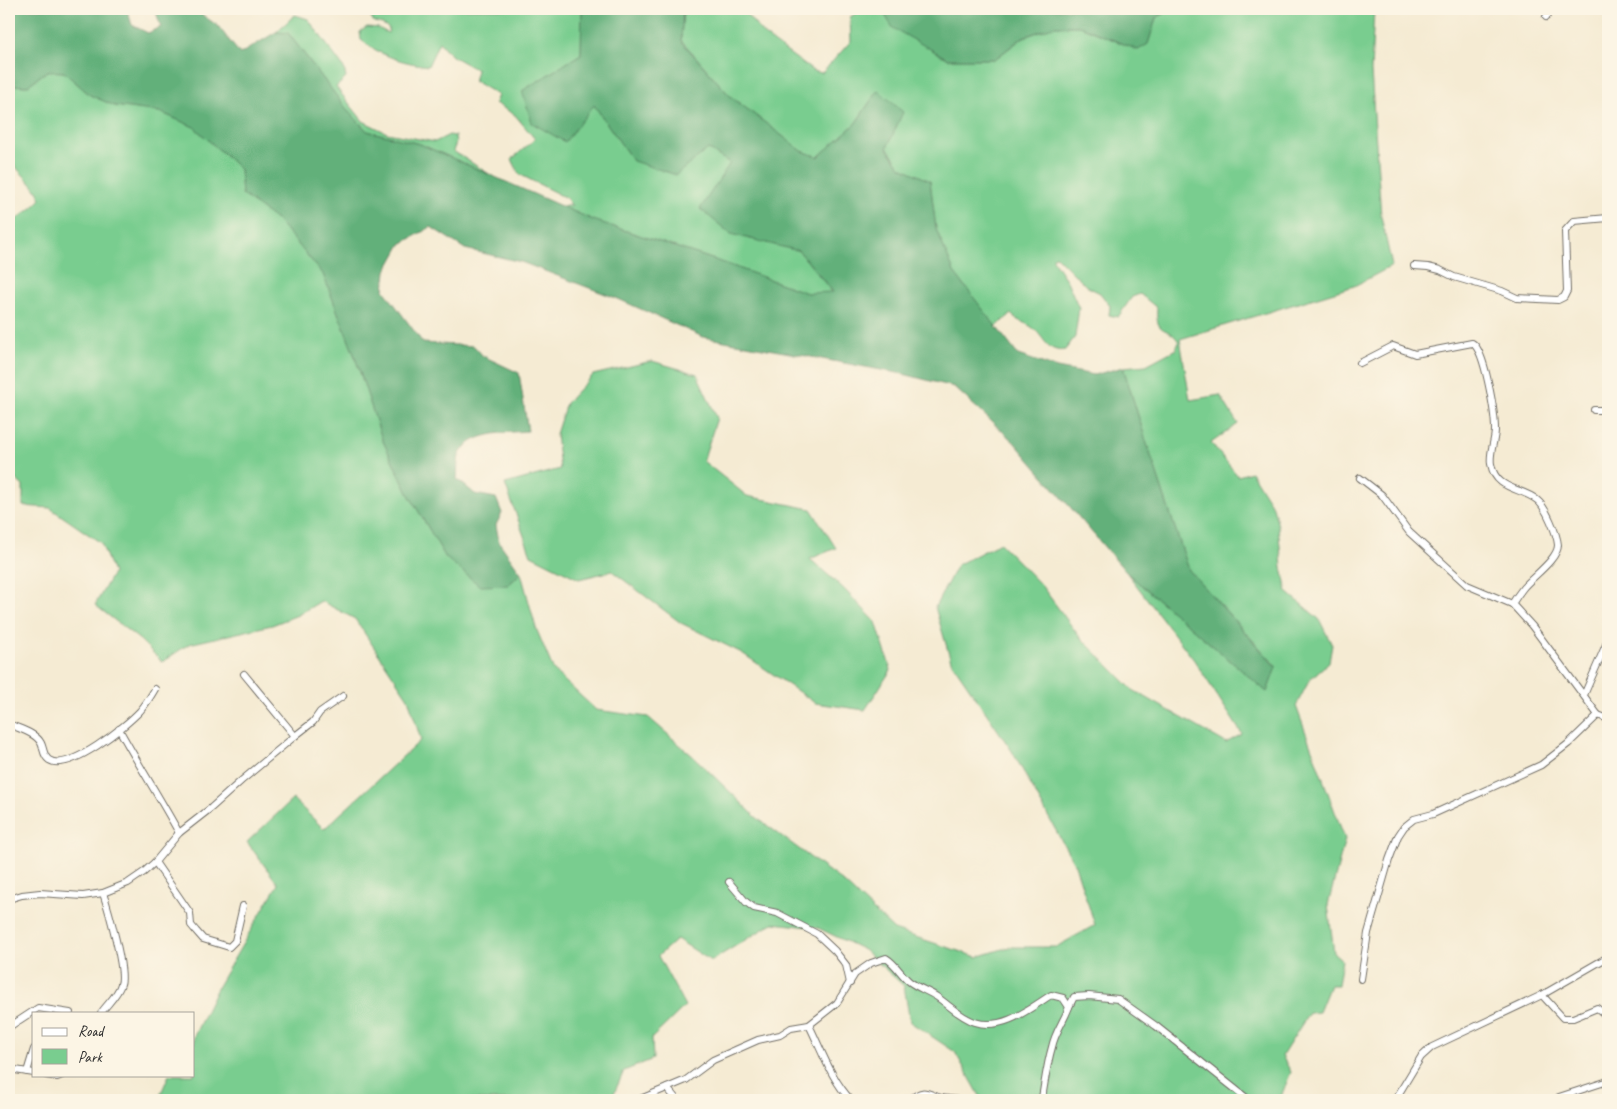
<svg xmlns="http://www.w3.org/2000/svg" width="1617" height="1109" font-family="Caveat,sans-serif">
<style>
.green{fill:#79cd8f;stroke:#527c5d}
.forest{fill:#62b07a;stroke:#466e52}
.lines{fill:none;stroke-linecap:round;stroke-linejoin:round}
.street-casing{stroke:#726e66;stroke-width:8}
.street{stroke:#fff;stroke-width:6}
</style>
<rect width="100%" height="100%" fill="#fcf5e5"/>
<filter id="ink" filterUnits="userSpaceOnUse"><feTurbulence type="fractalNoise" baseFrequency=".02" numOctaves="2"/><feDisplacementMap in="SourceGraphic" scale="10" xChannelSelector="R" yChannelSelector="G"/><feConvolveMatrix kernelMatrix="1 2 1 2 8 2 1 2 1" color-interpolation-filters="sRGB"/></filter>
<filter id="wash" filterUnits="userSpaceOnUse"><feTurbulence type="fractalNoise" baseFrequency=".0096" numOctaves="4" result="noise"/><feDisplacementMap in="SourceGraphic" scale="20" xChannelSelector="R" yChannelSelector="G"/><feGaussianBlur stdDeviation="1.12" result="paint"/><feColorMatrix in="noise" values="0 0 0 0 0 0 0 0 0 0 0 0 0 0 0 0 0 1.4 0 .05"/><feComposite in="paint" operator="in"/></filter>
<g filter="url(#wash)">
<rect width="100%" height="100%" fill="#f5ebd3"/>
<!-- green -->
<g class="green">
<path d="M364,9H582L581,54L522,91L594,105L633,161L708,149L731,164L701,209L731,234L799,251L833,293H807L724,263L593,220L561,206H572L566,198L519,174L512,159L535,139L515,115L495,103L498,95L474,81L477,70L452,56L439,42L428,66C401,62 383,57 361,40L360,32L367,27L378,28L388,33L389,28L382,24L374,22Z"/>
<path d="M683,9H742L764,35L813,71L822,73L851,41L850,17L863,9H881L894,28L948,59H995L1024,37L1055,26H1080L1138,50L1148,44L1156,18L1172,9H1374L1371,71L1381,216L1392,266L1354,286L1180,339L1190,400L1220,395L1238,424L1211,443L1238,476L1251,472L1273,507L1278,526L1282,567L1287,592L1319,619L1332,645L1329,662L1310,679L1296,706L1345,839L1328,905L1334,953L1342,960L1338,985H1330L1319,1012L1309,1013L1282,1056L1291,1072L1282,1094V1100H984L980,1096L955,1052L910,1022L904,986L864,950L818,928L773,923L711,961L677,939L658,956L685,1006L652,1038L653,1059L624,1071L611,1100H158L169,1075H194V1036L218,986L278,884L247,842L293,799L324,829L421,740L408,698L355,619L321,601L298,615L272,625L189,644L162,662L140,640L95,605L113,573L101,543L50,508L23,506V486L9,473V225C20,216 31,210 41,199C34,182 20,175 10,159C6,152 9,97 9,85L27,86L47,71L64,72L90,95L115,106L160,112L194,127L240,169L242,194L280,223L323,274L354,354L382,439L408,493L446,558L508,585L521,573L536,628L554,671L596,710L648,717L695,758L756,817L842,881L894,930L977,957L1009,947H1056L1095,925L1075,865L1012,751L951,661L935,607L957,565L1000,543L1041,585L1079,636L1133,690L1226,743L1242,734L1194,660L1127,573L1267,692L1276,666L1189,570L1146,441L1123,367L1146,365L1176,349L1179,342C1168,324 1155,337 1157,308L1140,294L1132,297L1118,317L1109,315L1110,306L1100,293L1086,286L1056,256L1053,257V260L1067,281L1079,308L1075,337L1065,350C1047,353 1045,338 1034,329C1027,322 1018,323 1011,314L996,327L954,272L936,229L930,181L901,167L887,147L878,90L855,124L818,157L802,151L730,96L681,40Z"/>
<polygon points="295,15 308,19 344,68 346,78 336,87 363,121 387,133 435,142 449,135 455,136 456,143 453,151 491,175 420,144 367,131 345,107 288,33 276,32"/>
<polygon points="652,361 697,374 717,418 703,461 747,496 811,509 836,548 810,559 844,589 876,622 891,670 865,710 815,703 742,653 681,623 612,571 579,579 531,555 505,484 560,469 556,434 566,403 593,375"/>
</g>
<!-- forest -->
<g class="forest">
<path d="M9,9H127L132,25L148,33L161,27L155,9H194L218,26L240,54L276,32L288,33L345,107L367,131L420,144L593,220L724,263L807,293L833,292L799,251L731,234L700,209L730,163L708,149L676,175L633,161L594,105L565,142L532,123L522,91L581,54L582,9H683L681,41L730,96L802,151L818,157L855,124L878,90L903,112L887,148L901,167L930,181L936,229L954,272L1018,355L1057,368L1094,375L1123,367L1146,441L1189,570L1276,667L1267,692L1127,573L1014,442L954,387L903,374L703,337L616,298L521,262L465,249L431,227L401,244L386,271L384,290L423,343L474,346L483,356L519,373L528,431C506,433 470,431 459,456C457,462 458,472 457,479L475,494L496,498L502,513L496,525L499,542L521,573L508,585L480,586L446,558L408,493L382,439L354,354L323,274L280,223L242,194L240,169L194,127L160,112L115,106L90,95L64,72L47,71L27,86L9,85Z"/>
<polygon points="881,9 1172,9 1156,18 1148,44 1138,50 1080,26 1055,26 1023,37 995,59 948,59 893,28"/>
</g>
</g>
<g filter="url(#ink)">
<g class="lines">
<!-- street casing -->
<g class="street-casing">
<g id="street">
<polyline points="1546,17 1552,9"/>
<polyline points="1414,266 1428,267 1440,270 1454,277 1502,291 1517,298 1558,300 1564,297 1567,291 1565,231 1574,221 1608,218"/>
<path d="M1360,363L1393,346L1415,354L1472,343C1485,349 1495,415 1495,430C1495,441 1489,453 1491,464C1496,491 1521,487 1537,500C1546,507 1557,534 1558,545C1558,559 1532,577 1523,588C1519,593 1515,599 1512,604"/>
<polyline points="1594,410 1608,410"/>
<polyline points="1360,478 1382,495 1409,532 1467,585 1512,604 1532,626 1598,715"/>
<polyline points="9,630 9,629"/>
<polyline points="1584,695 1608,640"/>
<path d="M9,724C19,729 36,733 41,743C44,749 43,756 49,760C69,773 127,725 140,711C146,704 151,696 155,689"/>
<path d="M119,729C138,764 160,798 179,833"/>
<polyline points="295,736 313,722 320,712 343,696"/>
<polyline points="155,862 190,913 191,925 196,931 203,939 229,947 235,941 243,906"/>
<polyline points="729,882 746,902 754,908 777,913 817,934 835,951 846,965 850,983"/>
<polyline points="9,899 22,895 40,893 83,896 103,893 128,883 144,872 155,862 179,833 211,808 241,781 295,736 244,674"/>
<polyline points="1361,979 1368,933 1389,860 1398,836 1404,827 1414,819 1433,814 1541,765 1568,744 1598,715 1608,719"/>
<polyline points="1542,995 1563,1018 1573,1018 1597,1008 1608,1017"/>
<polyline points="1069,1007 1074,997 1089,996 1118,999 1156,1026 1249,1100"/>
<path d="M101,1013C107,1004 118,995 121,984C126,971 108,908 103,893"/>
<path d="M809,1025C821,1049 832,1081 851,1100"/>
<polyline points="9,1027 38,1008 70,1013"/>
<polyline points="9,1069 34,1073"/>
<polyline points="27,1072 34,1049"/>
<polyline points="46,1075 57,1077 62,1075"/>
<polyline points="667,1088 677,1100"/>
<path d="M638,1100L686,1080L713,1060L758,1040L780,1035L791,1028L809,1025L837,1003L855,974L871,963L886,958C896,964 901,975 910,982C918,988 928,991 937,997C949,1005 960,1017 975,1022C1003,1031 1029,1009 1051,995L1063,998L1069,1007C1064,1021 1055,1032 1052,1047C1047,1064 1045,1081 1042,1098L1039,1100"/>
<path d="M910,1100C923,1088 926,1093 941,1098C946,1099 952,1099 958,1100"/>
<polyline points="1395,1100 1421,1057 1432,1047 1542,995 1608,957"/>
<polyline points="1556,1100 1559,1097 1608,1081"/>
</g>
</g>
<!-- street -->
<use href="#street" class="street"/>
</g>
</g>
<!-- margin -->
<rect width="1617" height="1109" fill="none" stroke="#fcf5e5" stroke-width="30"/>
<!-- legend -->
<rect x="32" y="1012" width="162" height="65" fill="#fcf5e5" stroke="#a8a49b"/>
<rect x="42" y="1028" width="25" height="8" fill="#ffffff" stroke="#a8a49b"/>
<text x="78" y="1036" font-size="15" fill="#2b2b2b">Road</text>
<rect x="42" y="1049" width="25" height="15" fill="#79cd8f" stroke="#a8a49b"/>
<text x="78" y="1062" font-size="15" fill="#2b2b2b">Park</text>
</svg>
